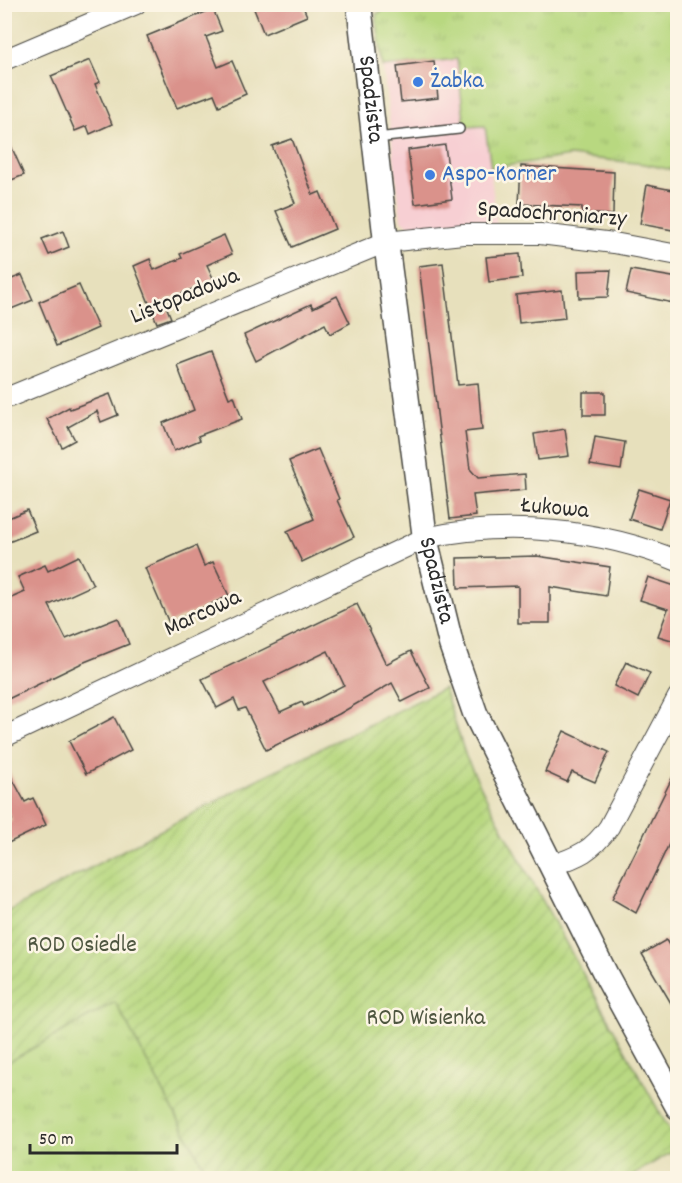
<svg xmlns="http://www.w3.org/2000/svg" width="682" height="1183" font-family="Dekko,sans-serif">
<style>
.built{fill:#f7cfd3}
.park{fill:url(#park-tufts);stroke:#728256;stroke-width:1.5}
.garden{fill:url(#garden-furrows);stroke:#728256;stroke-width:1.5}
.building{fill:#da928b;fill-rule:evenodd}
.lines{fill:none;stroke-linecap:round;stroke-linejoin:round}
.service-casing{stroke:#474641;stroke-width:12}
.minor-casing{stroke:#474641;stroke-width:22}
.tertiary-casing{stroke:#474641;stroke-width:27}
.service{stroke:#fff;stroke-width:9}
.minor{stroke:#fff;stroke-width:20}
.tertiary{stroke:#fff;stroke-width:24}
.shop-dot{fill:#3f7fe0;stroke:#fcf5e5;stroke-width:2}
.labels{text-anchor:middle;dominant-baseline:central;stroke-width:5;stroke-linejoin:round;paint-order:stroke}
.shop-label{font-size:24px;fill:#366cbe;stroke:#fcf5e5;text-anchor:start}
.street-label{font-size:24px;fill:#2b2b2b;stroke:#fcf5e5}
.park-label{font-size:24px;fill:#4e5640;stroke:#fcf5e5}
</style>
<defs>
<pattern id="park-tufts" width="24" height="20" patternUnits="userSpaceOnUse" patternTransform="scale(1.5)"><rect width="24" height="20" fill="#b8d880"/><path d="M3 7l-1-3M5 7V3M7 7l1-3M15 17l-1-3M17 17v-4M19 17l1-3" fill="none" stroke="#9eba6f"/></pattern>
<pattern id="garden-furrows" width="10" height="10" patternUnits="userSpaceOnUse" patternTransform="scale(1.5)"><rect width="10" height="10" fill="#b8d880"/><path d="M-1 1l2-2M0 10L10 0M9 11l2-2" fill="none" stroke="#9eba6f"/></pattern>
</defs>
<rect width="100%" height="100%" fill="#fcf5e5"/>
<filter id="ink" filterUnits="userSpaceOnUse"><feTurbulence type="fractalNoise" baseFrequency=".0167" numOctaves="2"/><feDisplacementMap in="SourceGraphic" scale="12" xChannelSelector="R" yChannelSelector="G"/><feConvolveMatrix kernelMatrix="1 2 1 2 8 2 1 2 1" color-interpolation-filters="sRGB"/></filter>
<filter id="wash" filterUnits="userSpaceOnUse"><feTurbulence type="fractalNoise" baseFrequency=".008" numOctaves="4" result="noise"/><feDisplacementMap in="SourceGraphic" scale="24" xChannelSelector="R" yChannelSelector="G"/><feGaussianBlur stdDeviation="1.35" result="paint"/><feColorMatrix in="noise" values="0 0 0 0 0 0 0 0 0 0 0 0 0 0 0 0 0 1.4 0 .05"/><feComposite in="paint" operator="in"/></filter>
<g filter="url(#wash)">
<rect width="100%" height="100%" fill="#e7e0bc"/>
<!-- built -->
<polygon class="built" points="457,59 465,127 485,125 497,225 415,229 401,220 383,67"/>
<!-- park -->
<g class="park">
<polygon points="396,4 677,5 677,171 645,164 570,156 491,168 485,126 465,127 457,59 383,67 376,14"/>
<polygon points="115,1001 210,1178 5,1178 4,1064"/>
</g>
<!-- garden -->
<polygon class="garden" points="444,688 466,757 492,809 677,1144 677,1149 627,1178 210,1178 115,1002 5,1064 5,913 254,781"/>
<g id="blocks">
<!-- building -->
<g class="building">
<polygon points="252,4 302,4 307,16 264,34"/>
<polygon points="213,9 222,31 206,37 218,67 232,61 246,94 219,106 214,94 177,108 147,36"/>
<polygon points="90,60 100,82 95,84 112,124 90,134 87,126 75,131 51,76"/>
<polygon points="434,61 438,98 401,102 397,66"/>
<polygon points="4,130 24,175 4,183"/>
<polygon points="292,139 313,195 320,192 335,229 292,247 276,211 295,203 272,146"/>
<polygon points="445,145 452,199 415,204 408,150"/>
<polygon points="521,166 614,172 613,215 582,213 582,207 519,204"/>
<polygon points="647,185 678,191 678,231 640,224"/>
<polygon points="63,231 69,247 49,255 42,239"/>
<polygon points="224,235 232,254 207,265 214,280 164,301 171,318 157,323 134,266 150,259 154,270 182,258 180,254"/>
<polygon points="520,254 522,278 489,282 486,257"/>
<polygon points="443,263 458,385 478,383 482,430 465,432 470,469 478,478 525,474 526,490 473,495 476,516 450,519 419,266"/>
<polygon points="611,270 608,297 579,298 578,271"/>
<polygon points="631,270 678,278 678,304 626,293"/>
<polygon points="22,275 33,300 4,312 4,282"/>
<polygon points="79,285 98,328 57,346 39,302"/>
<polygon points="562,290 565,318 519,323 516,295"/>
<polygon points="337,296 350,323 330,334 325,324 256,361 244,335 311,304 313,308"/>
<polygon points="211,352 229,398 234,396 242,419 198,436 200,440 174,451 163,423 194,410 177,365"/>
<rect x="583" y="392" width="22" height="23"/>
<polygon points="110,394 118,415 101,422 97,411 68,427 75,440 62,447 47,419 69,407 70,409"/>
<polygon points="565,429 569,456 538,460 534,434"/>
<polygon points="595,437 625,442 621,470 590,465"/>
<polygon points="318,449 339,499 337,500 354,537 302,562 287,531 314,519 289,461"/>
<polygon points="639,489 670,499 660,529 629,519"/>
<polygon points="27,510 36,531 4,544 4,520"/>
<polygon points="196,546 204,566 213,562 229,596 169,623 145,568"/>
<polygon points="79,556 93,585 49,605 66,639 118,618 129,644 82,663 4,701 4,601 25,592 18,577 45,565 48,571"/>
<polygon points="537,556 610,567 606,596 550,587 550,623 518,623 518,586 458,588 457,558"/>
<polygon points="648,577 678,587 678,642 658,636 668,609 640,600"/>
<path d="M357,604L386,664L411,651L430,688L402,702L392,683L339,714L266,750L245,708L239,710L234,699L217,708L202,679ZM328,651L344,685L304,706L302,702L280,712L264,682Z"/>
<polygon points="626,662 650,673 638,698 614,686"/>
<polygon points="114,717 131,750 86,774 69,741"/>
<polygon points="564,731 609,752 595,782 572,772 567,782 545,772"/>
<polygon points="4,763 25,802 33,798 46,825 4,845 4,824 12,820 4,806"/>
<polygon points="678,766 678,825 636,913 612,899"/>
<polygon points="666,940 678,960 678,1015 642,954"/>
</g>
</g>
</g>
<g filter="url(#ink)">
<use href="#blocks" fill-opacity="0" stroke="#474641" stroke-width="1.5"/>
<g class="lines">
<!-- service casing -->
<g class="service-casing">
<polyline id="service" points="376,138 459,129"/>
</g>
<!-- minor casing -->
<g class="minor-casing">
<g id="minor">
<polyline points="4,60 136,4"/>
<polyline points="4,399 386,242 463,234 540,234 614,243 678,255"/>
<path d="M4,737L425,538C506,520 601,529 678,561"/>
<path d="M550,866C578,857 592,851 609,827L678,697"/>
</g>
</g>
<!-- tertiary casing -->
<g class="tertiary-casing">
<g id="tertiary">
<path id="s1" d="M359,4L386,242L425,538L451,644L475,713L607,977L678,1107"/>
</g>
</g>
<!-- service -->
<use href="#service" class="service"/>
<!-- minor -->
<use href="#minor" class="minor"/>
<!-- tertiary -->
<use href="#tertiary" class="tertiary"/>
</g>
</g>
<!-- markers -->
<g class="shop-dot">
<circle cx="418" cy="82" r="6"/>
<circle cx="430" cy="175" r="6"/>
</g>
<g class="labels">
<!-- shop labels -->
<g class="shop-label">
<text x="430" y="82">Żabka</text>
<text x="442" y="175">Aspo-Korner</text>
</g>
<!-- street labels -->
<g class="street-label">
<text stroke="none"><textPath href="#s1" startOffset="96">Spadzista</textPath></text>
<text transform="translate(552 215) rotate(4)">Spadochroniarzy</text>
<text transform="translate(185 297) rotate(-22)">Listopadowa</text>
<text transform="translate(555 509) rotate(5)">Łukowa</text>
<text stroke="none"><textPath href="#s1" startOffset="582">Spadzista</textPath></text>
<text transform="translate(203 614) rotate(-25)">Marcowa</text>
</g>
<!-- park labels -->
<g class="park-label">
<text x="82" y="946">ROD Osiedle</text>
<text x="426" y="1019">ROD Wisienka</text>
</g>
</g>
<!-- margin -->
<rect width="682" height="1183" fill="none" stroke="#fcf5e5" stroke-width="24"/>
<!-- scale -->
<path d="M30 1144v9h147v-9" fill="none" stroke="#2b2b2b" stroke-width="3"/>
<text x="39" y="1144" font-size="18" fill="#2b2b2b" stroke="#fcf5e5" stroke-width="4.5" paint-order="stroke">50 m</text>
</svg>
